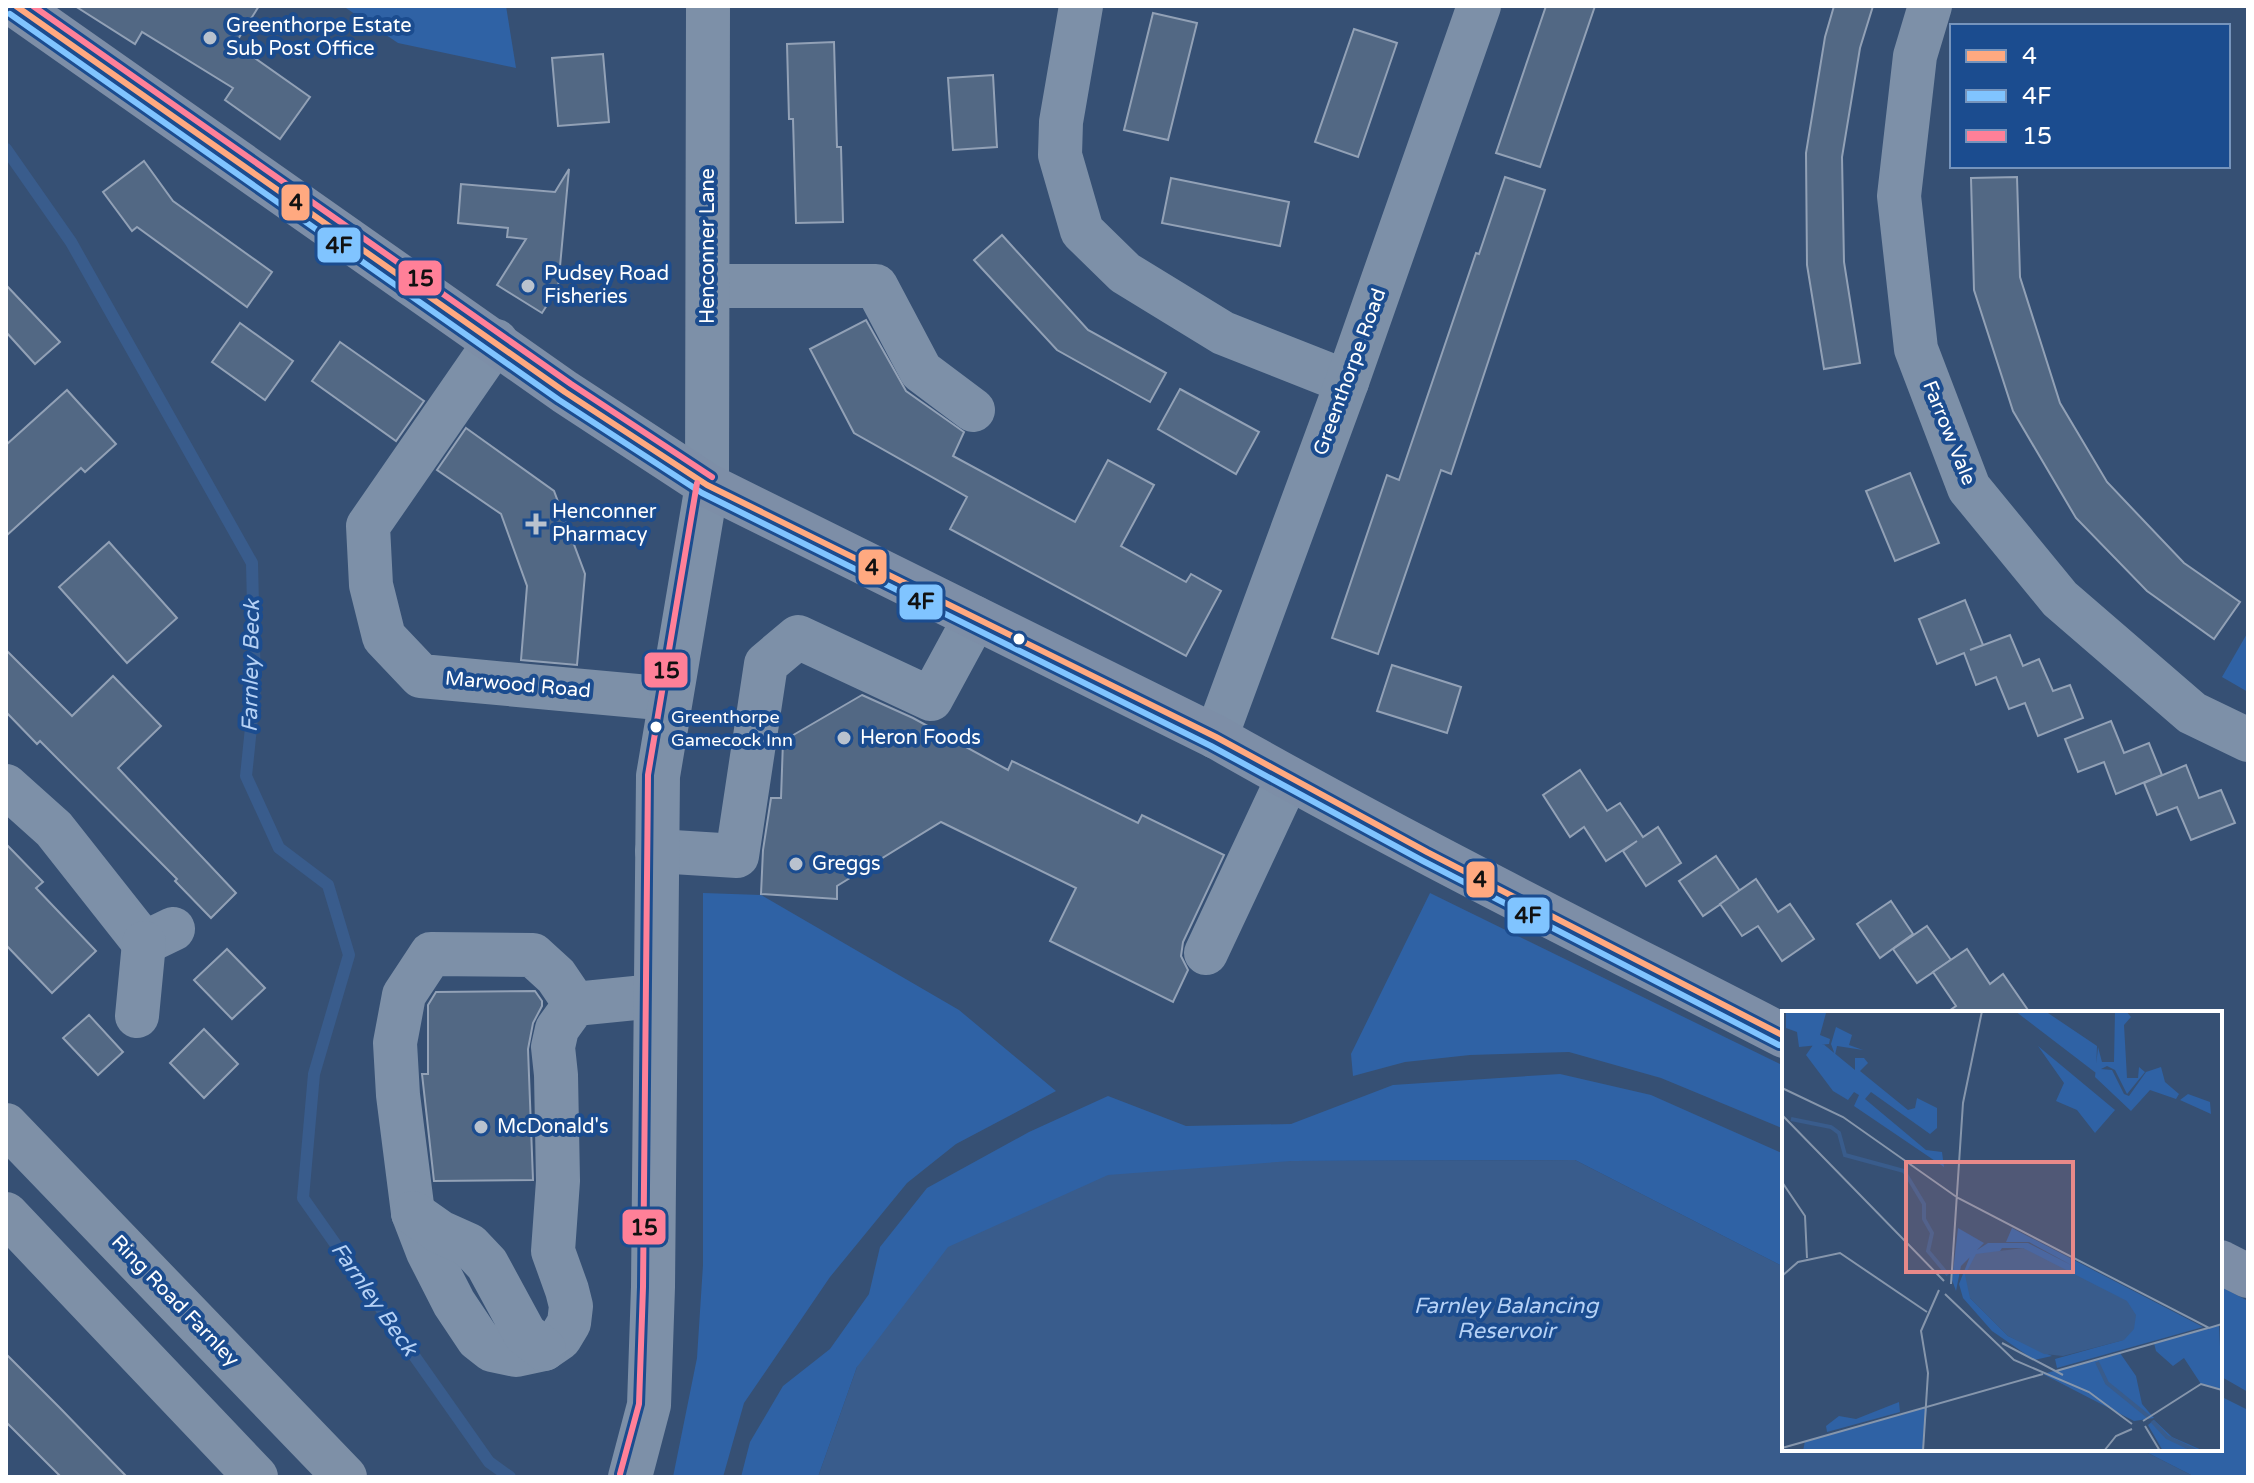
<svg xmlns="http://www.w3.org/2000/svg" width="2254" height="1483" font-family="'Varela Round',sans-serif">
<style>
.green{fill:#2f62a5}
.water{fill:#395c8c}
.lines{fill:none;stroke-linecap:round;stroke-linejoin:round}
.stream{stroke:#395c8c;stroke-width:12}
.building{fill:#526884;stroke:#92a1b6;stroke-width:2}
.minor{stroke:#7d90a8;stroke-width:44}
.major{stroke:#7d8ea7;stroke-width:44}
.highway{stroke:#7e90a7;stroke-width:44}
.bus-1-casing{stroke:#1b4c8f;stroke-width:12}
.bus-2-casing{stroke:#1b4c8f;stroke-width:12}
.bus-3-casing{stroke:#1b4c8f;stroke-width:12}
.bus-1{stroke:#ffa980;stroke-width:6}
.bus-2{stroke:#80c4ff;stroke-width:6}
.bus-3{stroke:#ff8098;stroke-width:6}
.poi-dot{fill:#b9c2ce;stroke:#1b4c8f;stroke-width:3}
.bus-dot{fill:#fff;stroke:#1b4c8f;stroke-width:3}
.labels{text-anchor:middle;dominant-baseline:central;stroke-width:8;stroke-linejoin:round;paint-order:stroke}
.bus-label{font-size:18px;fill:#fff;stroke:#1b4c8f;text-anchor:start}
.poi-label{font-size:20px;fill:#fff;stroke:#1b4c8f;text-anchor:start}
.street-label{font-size:20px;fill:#fff;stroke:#1b4c8f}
.water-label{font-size:22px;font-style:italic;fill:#b5d1f5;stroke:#1b4c8f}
.inset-river{fill:none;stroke:#395c8c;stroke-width:4}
.inset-road{fill:none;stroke:#8696ac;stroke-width:2}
.view{fill:#e88989;fill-opacity:0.15;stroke:#e88989;stroke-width:4}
.inset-edge{fill:none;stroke:#fff;stroke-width:4}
.line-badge{stroke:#1b4c8f;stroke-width:3}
.pale-badge-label{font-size:22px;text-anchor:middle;font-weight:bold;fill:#111}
</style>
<rect width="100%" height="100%" fill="#365074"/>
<!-- green -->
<g class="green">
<polygon points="343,6 506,6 516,68 398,43"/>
<polygon points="2248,632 2248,692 2222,677"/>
<polygon points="703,893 761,895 959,1010 1056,1091 956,1144 907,1183 830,1277 744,1403 723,1477 673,1477 697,1358 703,1265"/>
<polygon points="1430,893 1784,1066 1784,1129 1661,1078 1569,1052 1470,1055 1405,1062 1353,1076 1351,1054"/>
<polygon points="1560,1074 1651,1095 1784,1154 1784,1267 1575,1160 1291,1161 857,1367 818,1477 741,1477 750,1442 783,1386 830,1349 869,1294 880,1247 927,1188 1029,1132 1108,1096 1186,1126 1291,1124 1393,1085"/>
<polygon points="2220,1286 2248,1301 2248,1392 2220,1376"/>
<polygon points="2220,1396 2248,1410 2248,1477 2195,1477 2140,1449 2220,1449"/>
</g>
<!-- water -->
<polygon class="water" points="1575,1160 1784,1267 1784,1449 2140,1449 2195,1477 818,1477 857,1367 948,1247 1108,1175 1291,1161"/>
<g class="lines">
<!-- stream -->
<polyline class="stream" points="6,149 71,242 252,563 255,689 246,776 279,848 328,885 349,955 314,1074 303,1198 489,1462 510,1477"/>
</g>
<!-- building -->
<g class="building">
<polygon points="75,6 259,6 235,44 310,97 280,139 225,100 233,88 142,32 135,44"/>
<polygon points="1546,6 1595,6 1540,167 1496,153"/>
<polygon points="1834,6 1873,6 1860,48 1842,157 1844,262 1860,363 1824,369 1807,265 1806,153 1825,37"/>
<polygon points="1153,13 1197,23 1168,140 1124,130"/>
<polygon points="1354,29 1397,43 1358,157 1315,142"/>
<polygon points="834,42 837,147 841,147 843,222 796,223 793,119 789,119 787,44"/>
<polygon points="603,54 609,122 558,126 552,58"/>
<polygon points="993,75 997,147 953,150 948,78"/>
<polygon points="144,161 173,201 272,272 247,307 137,227 132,231 103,192"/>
<polygon points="569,169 558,288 542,313 497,285 526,239 507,237 508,228 458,223 461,184 555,192"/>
<polygon points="1505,177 1545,190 1451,474 1441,470 1378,654 1332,638 1387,475 1399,480 1476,253 1479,254"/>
<polygon points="2017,177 2020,277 2060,403 2107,482 2184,563 2240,602 2214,639 2147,591 2076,518 2013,411 1974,290 1971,178"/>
<polygon points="1171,178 1289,202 1280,246 1162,223"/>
<polygon points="1002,235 1088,330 1166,373 1150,402 1057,350 974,260"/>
<polygon points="6,285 60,342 35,364 6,332"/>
<polygon points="866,320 906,391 964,432 953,456 1075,522 1108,460 1154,485 1121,546 1186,582 1191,574 1221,591 1186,656 950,529 967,497 854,433 810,349"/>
<polygon points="240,323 293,361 265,400 212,362"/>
<polygon points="340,342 424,401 396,441 312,381"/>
<polygon points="1180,389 1259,432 1236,474 1158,429"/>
<polygon points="67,390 116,444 85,472 81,468 6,536 6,445"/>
<polygon points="466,428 554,491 585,574 577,665 521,660 527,586 501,514 437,470"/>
<polygon points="1910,473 1939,543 1895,561 1866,491"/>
<polygon points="109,542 177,618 127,663 59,587"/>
<polygon points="1965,600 1983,645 1970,650 2010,635 2023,666 2039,659 2053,691 2070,685 2083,718 2038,736 2025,703 2009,709 1996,677 1976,685 1964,653 1937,664 1919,619"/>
<polygon points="6,650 72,716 113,676 161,726 118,768 236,893 211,918 175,881 177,879 40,741 37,744 6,712"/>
<polygon points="1392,665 1461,687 1447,733 1377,711"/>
<polygon points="862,695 913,718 1008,770 1012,761 1138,823 1142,815 1224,855 1183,942 1181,956 1188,970 1173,1002 1050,941 1076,888 941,822 837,886 837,899 761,894 763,850 771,798 781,798 783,741"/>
<polygon points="2111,721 2124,753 2149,743 2162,775 2116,794 2104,762 2078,772 2065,739"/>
<polygon points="2186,765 2199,798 2221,790 2235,823 2191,840 2177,807 2157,815 2144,783"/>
<polygon points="1580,770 1607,811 1620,803 1643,837 1658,827 1681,863 1646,886 1623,851 1637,841 1606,861 1584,827 1570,837 1543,795"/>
<polygon points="6,844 43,882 36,888 96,951 52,993 6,945"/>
<polygon points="1716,856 1740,891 1703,916 1679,881"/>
<polygon points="1756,879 1778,912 1790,904 1814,939 1782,961 1758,926 1742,936 1720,904"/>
<polygon points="1891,901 1913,934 1880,958 1857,924"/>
<polygon points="1927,926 1951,960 1917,983 1893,949"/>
<polygon points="227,949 265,988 232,1019 194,980"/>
<polygon points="1967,949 1990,984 2003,974 2030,1013 1946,1013 1956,1006 1933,972"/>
<polygon points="535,991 542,1001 542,1006 533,1023 528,1049 533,1180 434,1181 422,1074 428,1074 428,1005 436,992"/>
<polygon points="89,1015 123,1052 98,1075 63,1038"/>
<polygon points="204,1029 238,1064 204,1098 170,1063"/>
<polygon points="6,1354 59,1407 127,1477 61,1477 6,1422"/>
</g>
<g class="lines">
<!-- minor -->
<g class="minor">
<polyline points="1081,6 1061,122 1060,155 1082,231 1125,273 1223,333 1347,382"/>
<polyline points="1930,6 1915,56 1899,196 1916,349 1969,488 2060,599 2192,713 2248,740"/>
<polyline points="708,286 876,286 921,371 973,410"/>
<polyline points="496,341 368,526 371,585 384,637 421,676 670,699"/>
<polyline points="1216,737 1347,382 1479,6"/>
<polyline points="6,786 54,829 144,943 173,929"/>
<polyline points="657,851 737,856 766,664 798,637 931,699 975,618"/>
<polyline points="1206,953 1288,778"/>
<polyline points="575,1004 557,1029 553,1047 556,1075 558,1181 553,1251 567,1290 571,1306 569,1323 560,1338 544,1349 516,1355 492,1350 478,1339 454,1303 428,1252 413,1213 398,1095 395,1043 404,995 431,954 533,955 556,976 575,1004 655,996"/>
<polyline points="137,1016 144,943"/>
<polyline points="413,1213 440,1232 469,1245 487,1264 525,1334 544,1349"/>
<polyline points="630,1477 649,1405 653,1287 658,776 707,485 708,6"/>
</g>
<!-- major -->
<g class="major">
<path d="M16,6L565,392L707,485L1216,737C1402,843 1594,938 1784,1036"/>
<polyline points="2220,1262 2248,1276"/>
</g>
<!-- highway -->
<g class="highway">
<polyline points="6,1125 345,1477"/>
<polyline points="6,1214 256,1477"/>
</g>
<!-- bus-1 casing -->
<g class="bus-1-casing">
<polyline id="bus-1" points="16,6 565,392 707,485 1216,737 1427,852 1784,1036"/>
</g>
<!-- bus-2 casing -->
<g class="bus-2-casing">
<polyline id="bus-2" points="10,14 559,400 702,493 1211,746 1423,861 1779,1045"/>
</g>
<!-- bus-3 casing -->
<g class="bus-3-casing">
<g id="bus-3">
<polyline points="33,6 571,384 712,477"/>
<polyline points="620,1474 639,1404 643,1287 648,775 697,483"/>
</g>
</g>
<!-- bus-1 -->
<use href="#bus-1" class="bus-1"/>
<!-- bus-2 -->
<use href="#bus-2" class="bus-2"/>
<!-- bus-3 -->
<use href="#bus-3" class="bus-3"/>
</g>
<!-- markers -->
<g class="poi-dot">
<circle cx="210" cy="38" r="8"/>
<circle cx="528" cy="286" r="8"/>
<path d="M532 512h8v8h8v8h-8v8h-8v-8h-8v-8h8z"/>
<circle cx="844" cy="738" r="8"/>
<circle cx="796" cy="864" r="8"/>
<circle cx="481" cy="1127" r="8"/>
</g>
<g class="bus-dot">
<circle cx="1019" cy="639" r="7"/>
<circle cx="656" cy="727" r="7"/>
</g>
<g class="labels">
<!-- bus labels -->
<g class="bus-label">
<text x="671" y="717">Greenthorpe<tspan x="671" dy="23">Gamecock Inn</tspan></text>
</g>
<!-- poi labels -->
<g class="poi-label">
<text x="226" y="26">Greenthorpe Estate<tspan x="226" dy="23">Sub Post Office</tspan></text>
<text x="544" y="274">Pudsey Road<tspan x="544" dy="23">Fisheries</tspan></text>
<text x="552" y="512">Henconner<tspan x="552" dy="23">Pharmacy</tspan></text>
<text x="860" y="738">Heron Foods</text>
<text x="812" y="864">Greggs</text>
<text x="497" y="1127">McDonald's</text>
</g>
<!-- street labels -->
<g class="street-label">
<text transform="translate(708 246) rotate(-90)">Henconner Lane</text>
<text transform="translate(1350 372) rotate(-70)">Greenthorpe Road</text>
<text transform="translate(1949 433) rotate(68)">Farrow Vale</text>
<text transform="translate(518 685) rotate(5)">Marwood Road</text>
<text transform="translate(175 1301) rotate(46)">Ring Road Farnley</text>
</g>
<!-- water labels -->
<g class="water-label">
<text transform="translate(251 666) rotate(-89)">Farnley Beck</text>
<text transform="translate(374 1299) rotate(55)">Farnley Beck</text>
<text x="1506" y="1306">Farnley Balancing<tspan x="1506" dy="25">Reservoir</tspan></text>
</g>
</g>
<!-- overview -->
<g transform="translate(1782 1011)">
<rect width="440" height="440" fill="#365074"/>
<path d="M4,0L44,2L38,24L48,28L47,33L17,36L15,21L4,17ZM233,0H263L315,35L314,62ZM333,0H344L349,6L342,14L345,67H356L357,56L363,61L345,83L333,59L325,55L319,58L330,59L342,83L347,85L364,61L379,56L383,71L397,83L394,88L368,79L349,100L313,66L316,36L320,51H332ZM54,16L70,24L67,34L81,39L55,35L53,44L49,33ZM40,32L73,59V47H82L86,52L78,60L126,99L133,97L135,87L155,97V117L148,123L89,81L83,88L144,139L160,141L162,156L72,95L77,84L72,81L66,89L51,80L24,44L31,34ZM256,35L333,99L313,122L295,99L274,90L282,72ZM406,83L428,91L429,103L398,89ZM176,217L202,232L179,255L174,280L170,269ZM230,217L421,316L275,357L273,348L341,329L241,237H220L188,287L226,325L270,345L252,349L210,320L181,287L177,273L189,243L206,232H246L291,255L247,231H224ZM437,314L440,379L419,373L402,347L391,355L374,340L372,332ZM338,342L354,365L360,393L372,407L352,410L261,363ZM117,391L118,401L45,421L44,415L57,405L74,408ZM145,396L141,440H21L23,430ZM372,409L390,426L422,440H381L366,414Z" fill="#2f62a5"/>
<path d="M241,237L345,290L354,304L352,318L342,329L281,345L262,343L226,325L188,287L183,264L194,243Z" fill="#395c8c"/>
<path class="inset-river" d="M9,108L49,116L57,122L63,144L122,160L142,193V208L150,222L146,240L166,264M315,351L325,372L367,406M370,410L385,426L414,440"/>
<path class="inset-road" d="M0,77L61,106L176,187L427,317L440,313M0,104L162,270M0,171L23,205L25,247M0,265L16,251L58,242L145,301M169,273L181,92L200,0M163,283L232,349L307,381L350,413M220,332L281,364M274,360L426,317M361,410L419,373L440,379M363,415L378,440M0,437L261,363M141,440L146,362L139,320L157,279M322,440L334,425L350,418"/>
<path class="view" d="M124,151H291V261H124Z"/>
<rect width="440" height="440" class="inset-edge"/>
</g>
<g class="line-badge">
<rect x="280" y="183" width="31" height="39" rx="8" fill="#ffa980"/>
<rect x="316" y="226" width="46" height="38" rx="8" fill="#80c4ff"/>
<rect x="397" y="259" width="46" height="38" rx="8" fill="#ff8098"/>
<rect x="857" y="548" width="31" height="38" rx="8" fill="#ffa980"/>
<rect x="898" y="583" width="46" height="38" rx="8" fill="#80c4ff"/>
<rect x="643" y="651" width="46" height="38" rx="8" fill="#ff8098"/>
<rect x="1465" y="860" width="31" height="39" rx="8" fill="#ffa980"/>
<rect x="1506" y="896" width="45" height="39" rx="8" fill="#80c4ff"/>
<rect x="621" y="1208" width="46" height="38" rx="8" fill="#ff8098"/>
</g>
<g class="pale-badge-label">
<text x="296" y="210">4</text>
<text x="339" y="253">4F</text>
<text x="420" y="286">15</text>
<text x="872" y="575">4</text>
<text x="921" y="609">4F</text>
<text x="666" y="678">15</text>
<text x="1480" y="887">4</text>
<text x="1528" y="923">4F</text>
<text x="644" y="1235">15</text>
</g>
<!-- border -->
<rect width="2254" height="1483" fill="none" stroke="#ffffff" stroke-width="16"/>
<!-- legend -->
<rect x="1950" y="24" width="280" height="144" fill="#1b4c8f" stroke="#7694bc" stroke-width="2"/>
<rect x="1966" y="50" width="40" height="12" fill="#ffa980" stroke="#7694bc" stroke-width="2"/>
<text x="2022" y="64" font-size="24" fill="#ffffff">4</text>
<rect x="1966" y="90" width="40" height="12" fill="#80c4ff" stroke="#7694bc" stroke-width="2"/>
<text x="2022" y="104" font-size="24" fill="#ffffff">4F</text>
<rect x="1966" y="130" width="40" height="12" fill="#ff8098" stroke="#7694bc" stroke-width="2"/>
<text x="2022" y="144" font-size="24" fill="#ffffff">15</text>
</svg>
